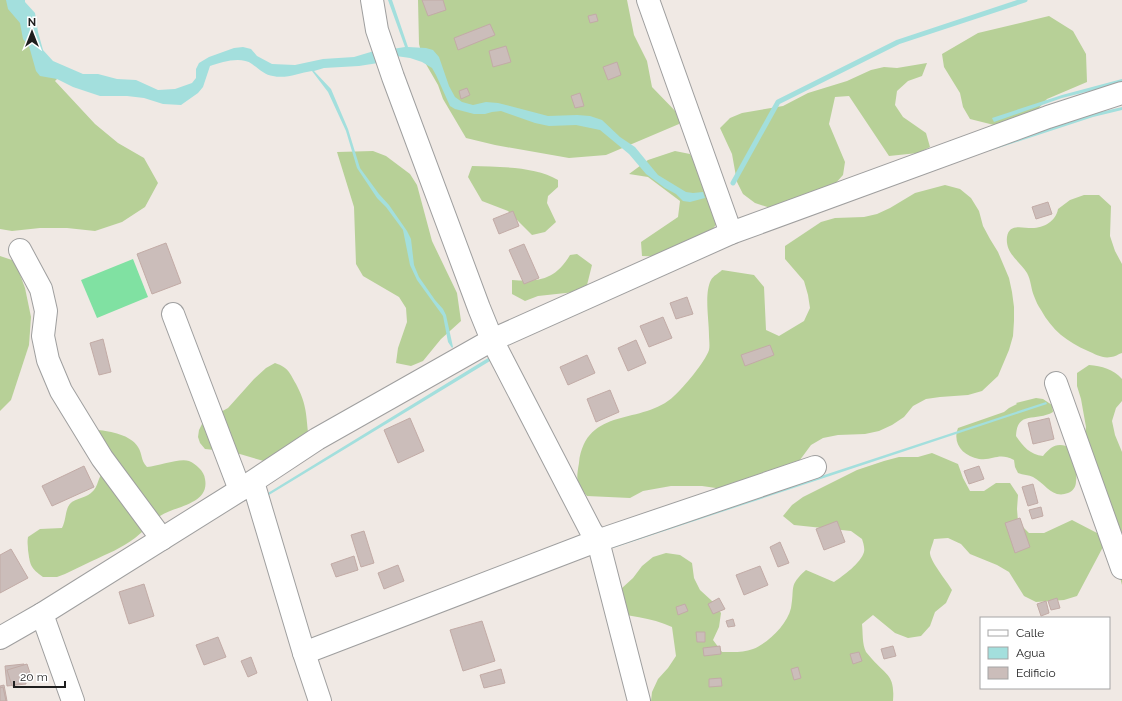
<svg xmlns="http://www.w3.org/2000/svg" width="1122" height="701" font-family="Raleway,sans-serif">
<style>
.forest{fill:#b7d097}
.pitch{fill:#80e1a2}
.water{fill:#a3dfdd}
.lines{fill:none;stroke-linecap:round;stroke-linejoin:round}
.stream{stroke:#a3dfdd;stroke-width:5}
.building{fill:#cbbdba;stroke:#c2aba6}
.minor-casing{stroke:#9f9f9f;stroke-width:24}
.minor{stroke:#fff;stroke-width:22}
</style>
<rect width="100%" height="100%" fill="#f0e9e4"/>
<!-- forest -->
<g class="forest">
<polygon points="0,0 17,0 57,79 55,81 95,124 118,143 144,158 158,183 145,207 122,222 95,231 67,228 40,228 12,231 0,229"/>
<polygon points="418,0 627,0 634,35 647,61 652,87 682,118 679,124 606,155 569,158 495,145 466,138 443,99 438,85 423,59 419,44"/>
<polygon points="1049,16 1073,31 1086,54 1087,82 1047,99 1037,110 998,126 970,119 963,107 960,93 944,67 942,54 978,33"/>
<polygon points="927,63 922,76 908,81 897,91 895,105 903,117 926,133 930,147 918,153 889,156 849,96 835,97 829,124 845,162 843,175 834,185 783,212 755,203 743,194 737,182 732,154 720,128 730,118 742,113 783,106 808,93 847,81 871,70 884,67 897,68"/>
<polygon points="373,151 386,156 410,174 417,185 432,241 457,293 461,321 441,339 423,361 411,366 396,363 398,348 407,322 406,308 399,297 363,276 356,264 354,207 337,152"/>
<polygon points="675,151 690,154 724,215 706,237 670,257 642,256 641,242 678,217 680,201 648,177 629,174 648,160"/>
<path d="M472,166C498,167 535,166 558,180V187L548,196L547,203L556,222L545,232L532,235L508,211L482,201L468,177Z"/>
<path d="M945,185L960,189L971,198L979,211L983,226L990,239L998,252L1009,278L1012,292L1014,307V321L1013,336L1009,350L998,376L982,391L968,395L940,397L926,399L913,406L904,417L892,425L879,431L865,434L838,435L823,438L811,445L794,468L730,490L702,486H671L643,491L630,498L587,496C576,483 576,480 579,463C586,405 643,426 674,396C684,387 705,362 709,350C710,346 709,339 709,335C709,320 704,293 711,280C713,276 719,273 722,270L754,275L764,287L766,330L779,336L804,321L810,308L808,295L804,281L785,259V246L821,222L835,218L864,217L877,214L890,208L915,193Z"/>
<path d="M1084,195H1099L1111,206L1110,236L1115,251L1122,264V353C1118,354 1115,357 1111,357C1103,359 1095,354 1088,351C1067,342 1052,330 1041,310C1038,306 1036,301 1034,296C1031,289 1031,280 1027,273C1020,261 1005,254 1007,237C1009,223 1022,228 1032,228C1044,228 1056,221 1058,209L1070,200Z"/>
<path d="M577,254L592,265L587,285L575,292L538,296L525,301L512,294V280C539,282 555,280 570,255Z"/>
<polygon points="0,256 15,261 25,288 31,317 29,345 11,400 0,411"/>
<path d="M275,363C289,368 289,372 296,384C306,403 306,412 308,432L267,462L233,452L205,449L200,443L198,437L199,430L202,424L208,419L228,408L254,379L266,368Z"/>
<path d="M1089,365C1102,366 1113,369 1122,379V401L1116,408L1112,421L1115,435L1122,452V585L1117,566L1106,488L1085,470L1084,440L1086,427L1081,399L1077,386V373Z"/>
<path d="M1036,398L1043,399L1052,405L1053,412C1036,422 1017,410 1016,436C1023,446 1030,455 1043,456C1050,448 1055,443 1066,446C1073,455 1078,470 1076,481C1076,487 1073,491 1068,493C1052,499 1046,484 1033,477C1029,475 1023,475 1018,473L1015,467L1014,460C998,452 994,461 979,459C963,456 952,444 958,428L1004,412L1009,408L1017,404L1016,403Z"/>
<path d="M98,430C110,431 131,435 138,447C143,455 140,459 147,467C159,466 179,458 189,461C196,464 204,471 205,479C210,504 175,506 160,516C151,523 144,531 135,538C122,548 107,554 92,561C83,565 74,570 65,574L57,577H43C30,568 30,564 28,550C28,545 27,543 28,537L40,529L62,528C66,520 65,514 68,507C72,498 84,499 91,493C100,486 96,477 106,470C99,454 82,459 81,438Z"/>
<path d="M932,453L958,464L963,478L970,491H984L996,483H1010L1018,495L1017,509L1018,522L1029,533H1044L1072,520L1097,533L1103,547L1077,596L1064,600L1036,602L1024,596L1009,572L997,565L970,554L961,544L948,538L934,539C933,543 931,548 930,552C929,560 947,581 952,590L946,603L935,612L930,626L921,636L908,638L895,633L873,615L862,624C863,633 862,644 866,652C868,654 870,657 872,659C887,676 895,675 893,701H651L652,692L658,679L668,668L676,656L672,627C651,617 628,616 604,612L610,599L633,578L642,566L653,557L666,553L680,555L692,563L694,578L700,590L712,601L721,613L719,627L713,640L722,652C732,652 743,653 753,649C768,643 787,625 791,608C795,587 788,586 806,570L834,582C843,576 861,563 864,552C865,548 863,542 862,539L851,531L794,525L783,516L792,505L803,497L857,470L884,461L899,457H918Z"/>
</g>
<!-- pitch -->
<polygon class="pitch" points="133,259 148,297 97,318 81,280"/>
<!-- water -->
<g class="water">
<path d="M6,0H25V2L35,13L38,32L43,50L53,61L83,74H98L117,79L136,80L158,90L175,89L192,83L196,78V69L199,63L209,57L234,48L243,47L251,49L257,56L272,64L295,65L323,59L354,57L374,51L378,63L359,66L324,68L314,71L331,89L348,129L360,168L379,194L389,205L407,231L411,239L414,265L419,277L435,300L443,309L446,315L453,347L452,348L448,342L443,316L417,280L410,265L403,230L386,207L377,198L357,168L346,131L328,92L312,71C299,73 286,79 273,76C265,75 258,68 252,64C241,56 222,62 210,66L203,87L198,93L181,105L163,104L144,98L127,96H100L73,87L57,79L40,76L36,71L29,46L23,39L20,23L8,9Z"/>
<polygon points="388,0 392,0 408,47 426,48 433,50 439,57 449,86 455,97 462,102 473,105 486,102 498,103 548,116 577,115 590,116 602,120 620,137 635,147 658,175 686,192 693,193 703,192 705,198 690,202 683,201 676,194 665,188 646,174 629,154 600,130 576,125 549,126 535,123 501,111 492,112 485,114 474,114 455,109 450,106 436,75 432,68 422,62 410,58 396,56 386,50 405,47"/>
<polygon points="1122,79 1122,83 1062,98 994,122 992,118 1062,95"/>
<polygon points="1122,107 1122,110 1093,117 989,151 989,149 1092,114"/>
<path d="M493,355L501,359L544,449L581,530L595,547L599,549L1046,402L1047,404L613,548C593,554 591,548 579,532L498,361L495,358L264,498L263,496Z"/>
</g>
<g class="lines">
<!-- stream -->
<polyline class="stream" points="733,183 778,102 898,42 1025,0"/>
</g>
<!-- building -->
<g class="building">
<polygon points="422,0 443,0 446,10 428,16"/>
<polygon points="596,14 598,21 590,23 588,16"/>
<polygon points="490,24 495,35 458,50 454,38"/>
<polygon points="506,46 511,62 493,67 489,51"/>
<polygon points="617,62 621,75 608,80 603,67"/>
<polygon points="467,88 470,95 461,99 459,91"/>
<polygon points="580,93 584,106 575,108 571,96"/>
<polygon points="1048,202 1052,214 1036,219 1032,207"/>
<polygon points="513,211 519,226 499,234 493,219"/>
<polygon points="166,243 181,283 152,294 137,254"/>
<polygon points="524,244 539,278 524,284 509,250"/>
<polygon points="687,297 693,314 676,319 670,303"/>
<polygon points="663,317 672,338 649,347 640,326"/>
<polygon points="103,339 111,372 99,375 90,343"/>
<polygon points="636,340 646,363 628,371 618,348"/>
<polygon points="770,345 774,355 745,366 741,355"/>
<polygon points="587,355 595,373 568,385 560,367"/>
<polygon points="610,390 619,412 596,422 587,399"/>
<polygon points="410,418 424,451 398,463 384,430"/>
<polygon points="1049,418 1054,439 1033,444 1028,423"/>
<polygon points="84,466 94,487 52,506 42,486"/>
<polygon points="979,466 984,479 969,484 964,471"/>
<polygon points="1033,484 1038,503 1028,506 1022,487"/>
<polygon points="1041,507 1043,516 1032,519 1029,510"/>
<polygon points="1020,518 1030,547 1015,553 1005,523"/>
<polygon points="837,521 845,542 824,550 816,529"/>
<polygon points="364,531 374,563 361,567 351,535"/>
<polygon points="780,542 789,563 778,567 770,547"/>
<polygon points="11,549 28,578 0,593 0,555"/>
<polygon points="354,556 358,570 336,577 331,564"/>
<polygon points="398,565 404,581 384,589 378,573"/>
<polygon points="760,566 768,585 744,595 736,575"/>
<polygon points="144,584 154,616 129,624 119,592"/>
<polygon points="719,598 725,609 713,614 708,604"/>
<polygon points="1057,598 1060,608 1051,610 1048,601"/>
<polygon points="1046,601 1049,613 1041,616 1037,604"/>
<polygon points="685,604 688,611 678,615 676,607"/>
<polygon points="733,619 735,626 728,627 726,621"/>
<polygon points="482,621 495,661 463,671 450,630"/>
<polygon points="696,632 705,632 705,642 697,642"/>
<polygon points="218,637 226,657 204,665 196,645"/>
<polygon points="720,646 721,654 704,656 703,648"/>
<polygon points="893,646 896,656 884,659 881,649"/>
<polygon points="859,652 862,661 853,664 850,654"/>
<polygon points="251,657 257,673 248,677 241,661"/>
<polygon points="24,664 26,684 7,686 5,666"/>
<polygon points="27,664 32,679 12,686 7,670"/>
<polygon points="798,667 801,678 794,680 791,669"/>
<polygon points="501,669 505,683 484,688 480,675"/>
<polygon points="721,678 722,686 709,687 709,679"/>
<polygon points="4,685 7,701 0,701 0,686"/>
<polygon points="3,687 6,701 0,701 0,688"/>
</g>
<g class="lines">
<!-- minor casing -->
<g class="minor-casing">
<g id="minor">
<polyline points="372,0 377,30 393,77 479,308 492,340 591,531 598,541 639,701"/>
<polyline points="648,0 731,233"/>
<polyline points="20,250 41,289 46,311 43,336 48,360 61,391 102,458 162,539"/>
<polyline points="173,314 240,490"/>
<polyline points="1056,383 1122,568"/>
<polyline points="253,482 304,653 320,701"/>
<polyline points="42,614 73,701"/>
<polyline points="0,638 42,614 240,490 317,439 492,340 731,233 1048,117 1122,93"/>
<polyline points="304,653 591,543 815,467"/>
</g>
</g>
<!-- minor -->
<use href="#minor" class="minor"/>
</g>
<!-- legend -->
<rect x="980" y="617" width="130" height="72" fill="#ffffff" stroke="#a5a5a5"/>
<rect x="988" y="630" width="20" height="6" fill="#ffffff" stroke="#a5a5a5"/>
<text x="1016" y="637" font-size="12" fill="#1e1e1e">Calle</text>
<rect x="988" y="647" width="20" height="12" fill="#a3dfdd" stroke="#a5a5a5"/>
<text x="1016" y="657" font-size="12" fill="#1e1e1e">Agua</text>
<rect x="988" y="667" width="20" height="12" fill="#cbbdba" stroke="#a5a5a5"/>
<text x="1016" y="677" font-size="12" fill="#1e1e1e">Edificio</text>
<!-- north arrow -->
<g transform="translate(32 32)" stroke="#ffffff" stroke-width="3" paint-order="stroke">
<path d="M0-3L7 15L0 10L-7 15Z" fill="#1e1e1e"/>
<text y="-6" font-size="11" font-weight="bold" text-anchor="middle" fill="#1e1e1e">N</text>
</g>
<!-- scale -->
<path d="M14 681v6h51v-6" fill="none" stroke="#1e1e1e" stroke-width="2"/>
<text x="20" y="681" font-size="12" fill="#1e1e1e" stroke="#ffffff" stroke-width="3" paint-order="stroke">20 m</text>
</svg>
